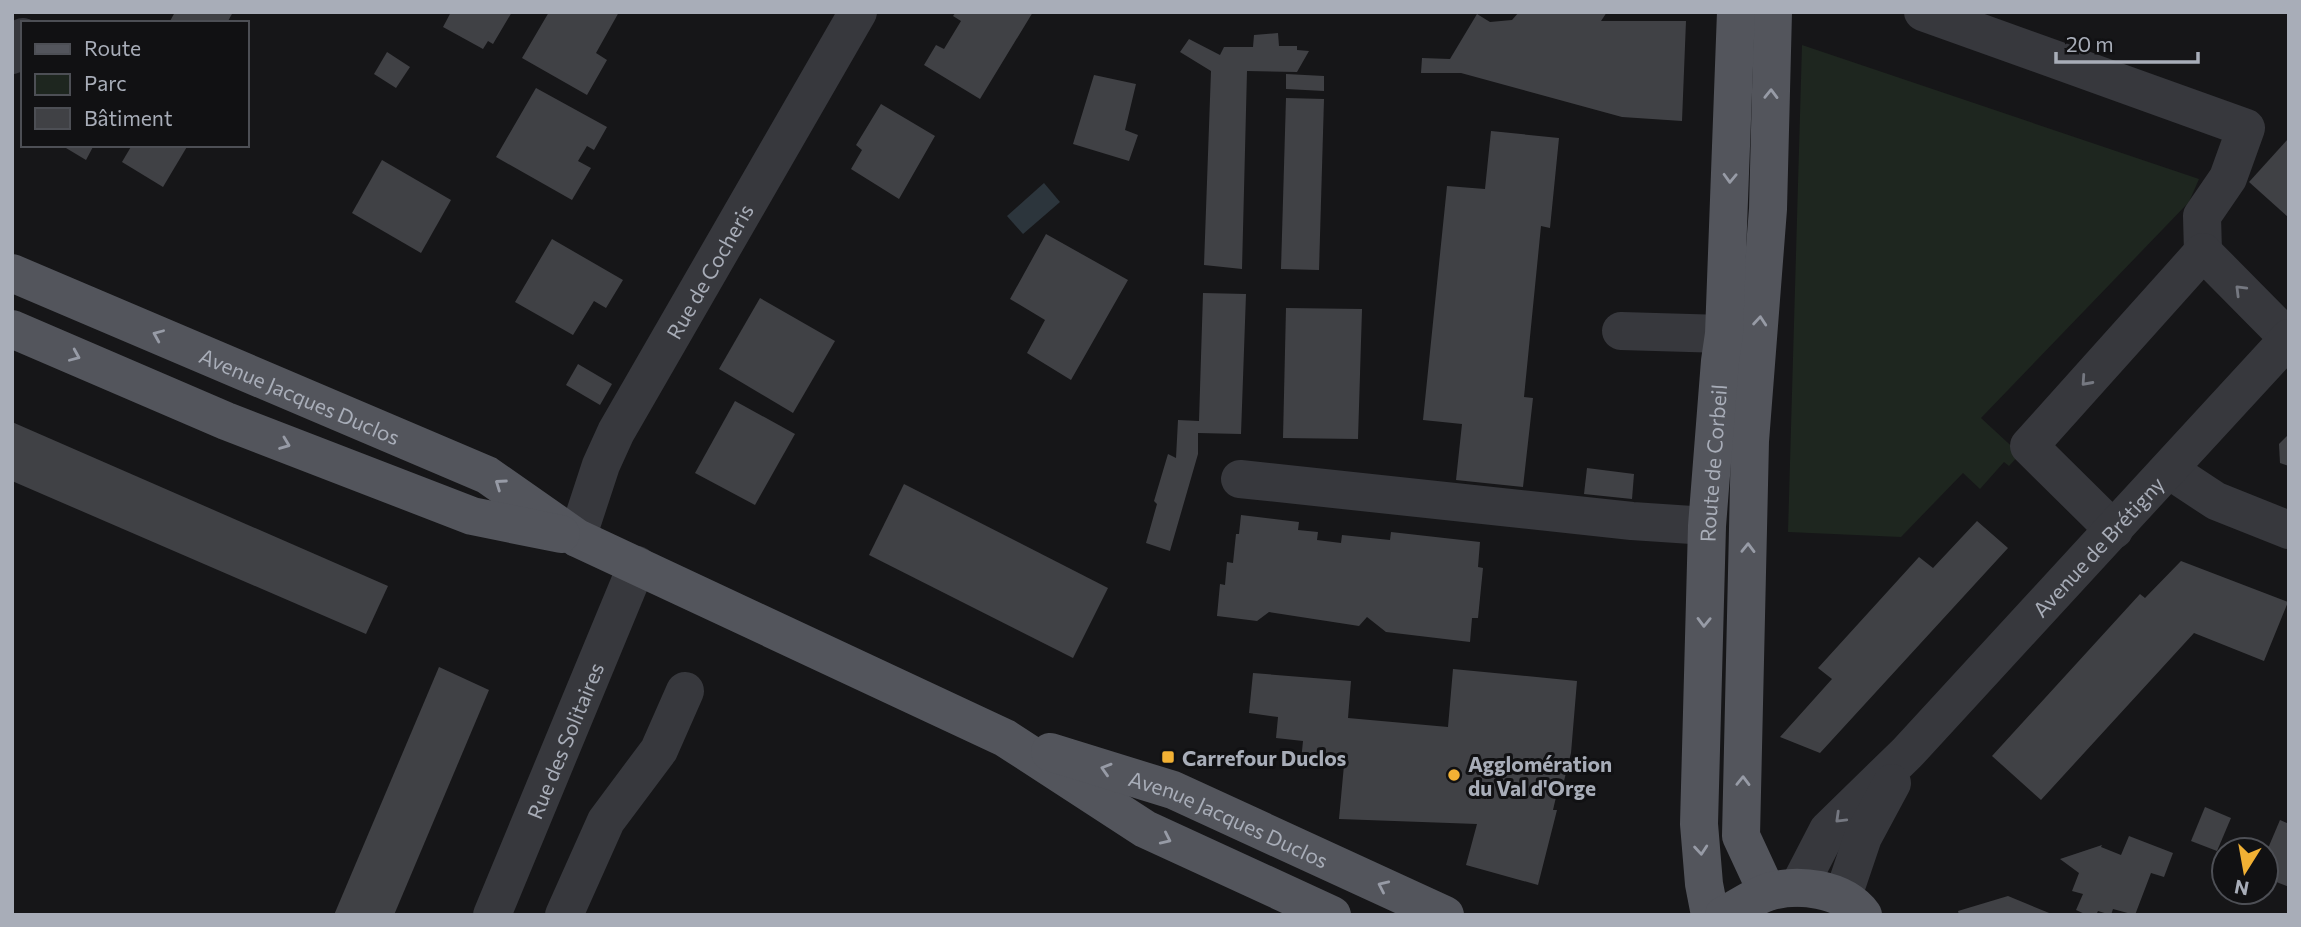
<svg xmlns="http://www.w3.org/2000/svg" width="2301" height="927" font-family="Commissioner,sans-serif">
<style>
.green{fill:#1e261f}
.water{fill:#2c353c}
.building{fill:#404145}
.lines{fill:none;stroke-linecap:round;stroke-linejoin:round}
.minor{stroke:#37383d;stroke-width:38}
.major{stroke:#53555c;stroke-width:38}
.oneway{stroke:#979ba6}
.oneway2{stroke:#757881}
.poi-dot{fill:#f2b134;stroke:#111113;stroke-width:2.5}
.labels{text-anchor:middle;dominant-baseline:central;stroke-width:6;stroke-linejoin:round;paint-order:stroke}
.street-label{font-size:21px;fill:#a8adb8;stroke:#111113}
.poi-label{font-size:21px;font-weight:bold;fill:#a8adb8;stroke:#111113;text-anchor:start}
</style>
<rect width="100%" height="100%" fill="#161618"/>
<!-- green -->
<polygon class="green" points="1802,45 2199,179 2189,202 1981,418 2020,454 2009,466 2004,462 1980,489 1963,473 1901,537 1788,532"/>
<!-- water -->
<polygon class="water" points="1044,183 1060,202 1023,234 1007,216"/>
<!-- building -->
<g class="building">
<polygon points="175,12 233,12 227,23 169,23"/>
<polygon points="451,12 512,12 493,44 488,41 483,49 443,27"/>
<polygon points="549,12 619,12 596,53 607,60 587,95 522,58"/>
<polygon points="956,12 1033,12 980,99 924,65 936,45 944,49 961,21 953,16"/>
<polygon points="1519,12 1607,12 1601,21 1686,21 1682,121 1622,117 1461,73 1421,73 1422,58 1450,59 1477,14 1490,22 1512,20"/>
<polygon points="1278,33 1279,46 1297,46 1297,50 1309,51 1297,72 1247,71 1242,269 1204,265 1211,71 1180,52 1189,39 1220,55 1224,47 1253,47 1254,35"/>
<polygon points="387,52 410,67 396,88 374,74"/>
<polygon points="1286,74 1324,76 1324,91 1286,89"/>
<polygon points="1094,75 1136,84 1125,130 1138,135 1129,161 1073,144"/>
<polygon points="536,88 607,127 594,150 587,146 578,161 591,168 572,200 496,157"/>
<polygon points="1286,98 1324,99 1319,270 1281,269"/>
<polygon points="881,104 935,136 899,199 851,169 862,150 856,145"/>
<polygon points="1491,131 1559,138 1550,228 1541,226 1524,397 1533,398 1523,487 1456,480 1462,424 1423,420 1447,186 1485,189"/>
<polygon points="2289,138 2289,218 2249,182"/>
<polygon points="61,145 94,145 86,160"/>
<polygon points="132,145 188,145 163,187 122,162"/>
<polygon points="382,160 451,200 421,253 352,213"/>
<polygon points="1046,234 1128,280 1071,380 1027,353 1045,320 1010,299"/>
<polygon points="552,239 623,280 606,308 594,301 573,335 515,302"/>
<polygon points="1203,293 1246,294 1241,434 1198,433 1198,454 1170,551 1146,543 1157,504 1154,501 1168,454 1176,458 1178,420 1199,421"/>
<polygon points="760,298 835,341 793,413 719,369"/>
<polygon points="1286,308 1362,309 1358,439 1283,438"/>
<polygon points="578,364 612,384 600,405 566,385"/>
<polygon points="735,401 795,434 755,505 695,473"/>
<polygon points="12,422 388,586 366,634 12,481"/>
<polygon points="2289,434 2289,466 2280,463 2279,444"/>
<polygon points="1587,468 1634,474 1632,499 1584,494"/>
<polygon points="904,484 1108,588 1073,658 869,555"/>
<polygon points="1241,515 1299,522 1298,530 1318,532 1317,540 1341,543 1342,535 1390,540 1391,532 1480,542 1478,567 1483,568 1478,618 1472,618 1470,642 1386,632 1367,617 1359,626 1269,612 1257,621 1217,616 1220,584 1225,585 1227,562 1233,563 1236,534 1239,534"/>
<polygon points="1977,521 2008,548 1820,753 1780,737 1832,679 1818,668 1919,557 1933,568"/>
<polygon points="2181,561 2288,602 2264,661 2194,633 2041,800 1992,756 2140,594 2145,598"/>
<polygon points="439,667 489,690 394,915 334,915"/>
<polygon points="1453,669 1577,681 1571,753 1564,781 1560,780 1553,810 1557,810 1538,885 1466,865 1477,824 1339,819 1344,765 1301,761 1303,741 1276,738 1278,717 1249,713 1253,673 1351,681 1348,718 1448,727"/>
<polygon points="2205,807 2231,818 2217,851 2191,841"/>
<polygon points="2280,820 2289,824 2289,887 2266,878 2266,853"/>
<polygon points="2129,836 2173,853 2164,877 2151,873 2135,915 2113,909 2111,915 2098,911 2096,915 2087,915 2076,910 2083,894 2072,891 2079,873 2060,859 2102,845 2101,847 2121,855"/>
<polygon points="2008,896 2054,915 1959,915 1958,911"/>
</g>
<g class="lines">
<!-- minor -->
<g class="minor">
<polyline points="1923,12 2246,128 2228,178 2202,216 2203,252"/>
<polyline points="12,55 23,37"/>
<polyline points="1621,331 1724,334"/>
<polyline points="2169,470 2216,501 2289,530"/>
<polyline points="1240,479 1632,521 1707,526"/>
<polyline points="2114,530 2029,446 2203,252 2288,338"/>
<path id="s1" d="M577,538L601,465L616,432L858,12"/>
<path id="s2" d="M1798,888L1828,830L1907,753L2289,338"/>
<polyline points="1843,896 1863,837 1892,783"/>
<path id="s3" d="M492,915L637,565"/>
<polyline points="564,915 606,821 659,750 685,691"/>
</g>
<!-- major -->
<g class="major">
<path id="s4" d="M12,273L487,475L577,538L1005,738L1145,829L1332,915"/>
<polyline points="12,329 226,421 472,516 561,534"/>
<path id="s5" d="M1050,752L1173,790L1445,915"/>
<polyline points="1767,892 1741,836 1750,441 1768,209 1773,12"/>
<path id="s6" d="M1710,915L1704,884L1699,824L1707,526L1720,361L1724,334L1736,12"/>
<path d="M1724,915C1738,908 1753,897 1768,892C1798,883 1843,888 1863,915"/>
</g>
</g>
<!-- one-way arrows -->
<defs><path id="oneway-chevron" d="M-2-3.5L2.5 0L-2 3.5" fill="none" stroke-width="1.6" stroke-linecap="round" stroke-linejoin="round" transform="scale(1.75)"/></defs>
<g class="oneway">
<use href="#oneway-chevron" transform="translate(1771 94) rotate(-89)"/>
<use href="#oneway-chevron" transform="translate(1730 178) rotate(92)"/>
<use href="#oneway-chevron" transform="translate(1760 321) rotate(-85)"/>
<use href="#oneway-chevron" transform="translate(158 335) rotate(-157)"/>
<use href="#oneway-chevron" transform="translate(75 356) rotate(23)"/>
<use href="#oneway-chevron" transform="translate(285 444) rotate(21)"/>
<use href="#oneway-chevron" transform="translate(500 484) rotate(-145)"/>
<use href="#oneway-chevron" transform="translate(1748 548) rotate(-89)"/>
<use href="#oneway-chevron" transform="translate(1704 622) rotate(91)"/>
<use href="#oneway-chevron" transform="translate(1106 769) rotate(-163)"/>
<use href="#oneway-chevron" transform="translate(1743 781) rotate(-89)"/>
<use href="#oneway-chevron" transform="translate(1166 839) rotate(25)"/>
<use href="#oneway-chevron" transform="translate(1701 850) rotate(85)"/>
<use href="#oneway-chevron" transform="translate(1383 886) rotate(-155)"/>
</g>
<g class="oneway2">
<use href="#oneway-chevron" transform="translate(2240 290) rotate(-135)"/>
<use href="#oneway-chevron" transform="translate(2086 381) rotate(132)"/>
<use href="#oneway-chevron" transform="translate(1840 818) rotate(136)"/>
</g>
<!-- markers -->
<g class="poi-dot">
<rect x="1161" y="750" width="14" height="14" rx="3.5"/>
<circle cx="1454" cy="775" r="7"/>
</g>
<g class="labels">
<!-- street labels -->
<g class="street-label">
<text stroke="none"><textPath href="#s1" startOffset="299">Rue de Cocheris</textPath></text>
<text stroke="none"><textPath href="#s4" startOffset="313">Avenue Jacques Duclos</textPath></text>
<text stroke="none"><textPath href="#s6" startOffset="453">Route de Corbeil</textPath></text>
<text stroke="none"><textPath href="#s2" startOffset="457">Avenue de Brétigny</textPath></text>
<text stroke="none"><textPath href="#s3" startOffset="189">Rue des Solitaires</textPath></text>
<text stroke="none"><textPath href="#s5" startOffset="191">Avenue Jacques Duclos</textPath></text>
</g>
<!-- poi labels -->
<g class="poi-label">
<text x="1182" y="757">Carrefour Duclos</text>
<text x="1468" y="763">Agglomération<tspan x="1468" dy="24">du Val d'Orge</tspan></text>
</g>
</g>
<!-- border -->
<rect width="2301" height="927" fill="none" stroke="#a8adb8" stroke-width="28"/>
<!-- legend -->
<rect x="21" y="21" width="228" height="126" fill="#111113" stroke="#4d4f55" stroke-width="2"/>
<rect x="35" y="44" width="35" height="10" fill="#53555c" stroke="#4d4f55" stroke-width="2"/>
<text x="84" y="56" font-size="21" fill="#a8adb8">Route</text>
<rect x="35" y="74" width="35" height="21" fill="#1e261f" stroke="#4d4f55" stroke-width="2"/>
<text x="84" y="91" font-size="21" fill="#a8adb8">Parc</text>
<rect x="35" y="108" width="35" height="21" fill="#404145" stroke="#4d4f55" stroke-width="2"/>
<text x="84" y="126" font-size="21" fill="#a8adb8">Bâtiment</text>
<!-- north arrow -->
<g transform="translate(2245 871) rotate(191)"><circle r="33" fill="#111113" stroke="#4d4f55" stroke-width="2"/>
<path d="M0-5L12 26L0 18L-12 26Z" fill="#f2b134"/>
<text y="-10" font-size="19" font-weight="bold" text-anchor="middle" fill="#a8adb8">N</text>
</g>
<!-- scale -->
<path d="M2056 52v10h142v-10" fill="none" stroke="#a8adb8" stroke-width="3.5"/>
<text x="2066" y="52" font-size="21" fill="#a8adb8" stroke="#111113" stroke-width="5" paint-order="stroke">20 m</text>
</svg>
